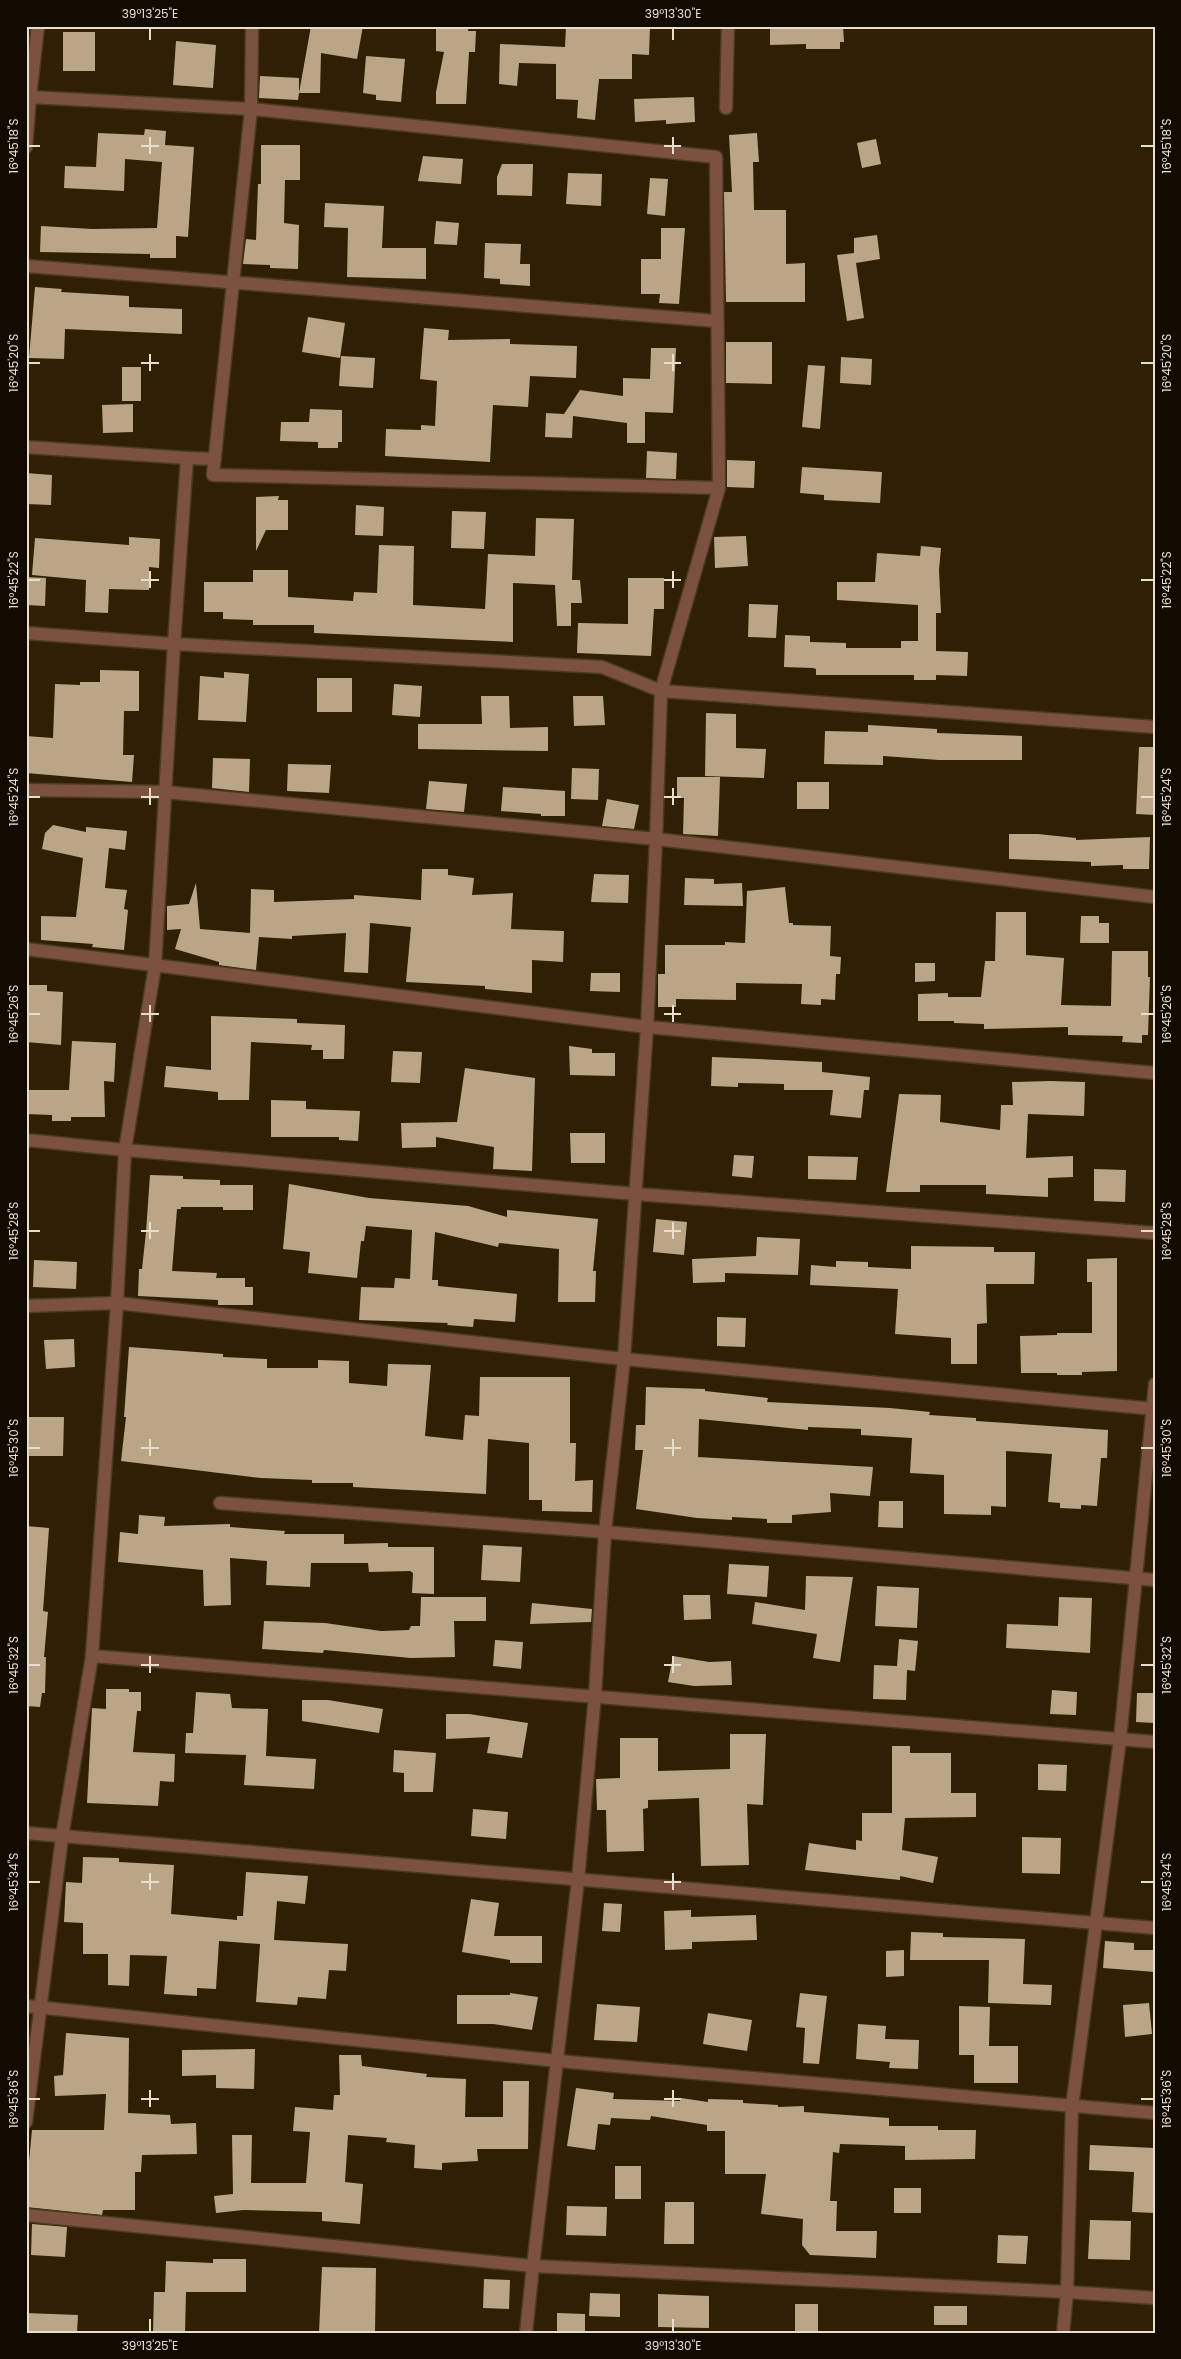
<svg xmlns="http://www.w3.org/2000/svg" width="1181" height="2359" font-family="Poppins,sans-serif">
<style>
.building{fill:#baa686}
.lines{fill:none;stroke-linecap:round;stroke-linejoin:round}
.minor-casing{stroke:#4a3b1f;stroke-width:15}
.minor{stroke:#7c513d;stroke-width:12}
.ticks{fill:none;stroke:#e9dece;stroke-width:2}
.neatline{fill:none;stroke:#e9dece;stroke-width:2}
.ticks-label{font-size:12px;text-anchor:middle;fill:#e9dece}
</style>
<rect width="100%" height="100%" fill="#302003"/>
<!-- building -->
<g class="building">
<polygon points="311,26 363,26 357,59 321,53 320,93 299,93 298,100 259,98 260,76 299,78 299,93"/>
<polygon points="436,26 469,26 468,31 476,31 475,52 469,52 466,104 436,104 436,92 444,52 436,51"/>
<polygon points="566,26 650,26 649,55 632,54 632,79 599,79 595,120 577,118 578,100 556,99 556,64 519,63 517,86 499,84 500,44 565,47"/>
<polygon points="770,26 843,26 844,42 840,42 840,49 806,49 806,44 770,45"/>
<rect x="63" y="32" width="32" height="39"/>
<polygon points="176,41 216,45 213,88 173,85"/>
<polygon points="366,56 405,59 401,102 376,100 376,95 363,93"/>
<polygon points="694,97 695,122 666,124 666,120 635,122 634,99"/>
<polygon points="145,129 166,131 165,145 194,147 188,237 176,236 176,258 150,258 150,254 40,252 41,226 92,229 157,228 162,162 125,159 124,191 64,188 65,166 96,167 98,133 144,135"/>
<polygon points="757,133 759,162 753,162 754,210 786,210 786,264 805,263 805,302 726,302 724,192 732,192 729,135"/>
<polygon points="876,139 881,164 862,168 857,143"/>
<polygon points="261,145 300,145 300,180 285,180 284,223 299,225 298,269 270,268 270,265 243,264 246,239 256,240 258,184 261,184"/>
<polygon points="423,156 463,159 461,184 418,181"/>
<polygon points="502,164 533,164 532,196 497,195 497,177"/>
<polygon points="568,173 602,174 601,206 566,204"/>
<polygon points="650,178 668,179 665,216 647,214"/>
<polygon points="325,203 384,206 382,248 426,248 426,279 347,277 348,228 324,227"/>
<polygon points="436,221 459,223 457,245 434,244"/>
<polygon points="661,228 685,228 679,304 659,303 660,294 641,294 641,259 661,259"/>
<polygon points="877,235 880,259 856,263 864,318 847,321 837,255 854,253 854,238"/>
<polygon points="485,243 521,244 520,264 530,264 530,286 500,284 500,279 484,278"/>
<polygon points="35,287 62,289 61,292 129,296 129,307 182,309 182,334 65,329 64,359 29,358"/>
<polygon points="308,317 345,323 340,358 302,352"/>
<polygon points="424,328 449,330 448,340 510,339 510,344 577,346 576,378 530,376 528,407 493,405 490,462 385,456 386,429 421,430 421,425 435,426 437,381 420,379"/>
<polygon points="726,342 772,342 772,384 726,383"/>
<polygon points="651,348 676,348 673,413 645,412 645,443 627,443 627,423 573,416 572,438 545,437 546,413 564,414 580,390 623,396 623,378 650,379"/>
<polygon points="341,356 375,358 373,388 339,386"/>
<polygon points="841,357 872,359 871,385 840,383"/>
<polygon points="808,365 825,366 820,429 802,427"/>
<rect x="122" y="367" width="19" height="34"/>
<polygon points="133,404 133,432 103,433 102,405"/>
<polygon points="310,409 342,410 342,442 338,442 338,448 318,448 318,442 280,441 281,422 309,422"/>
<polygon points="647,451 677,453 676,479 646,478"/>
<polygon points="727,460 755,461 754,488 727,487"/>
<polygon points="802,467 882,472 880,503 824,500 824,495 800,493"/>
<polygon points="26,473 52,475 51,505 26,504"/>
<polygon points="279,496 278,500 288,500 288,530 266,530 256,551 256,497"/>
<polygon points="356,505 384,507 383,536 355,535"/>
<polygon points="452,511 486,512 484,549 451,548"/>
<polygon points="536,518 574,519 572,580 580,580 582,603 571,603 571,626 557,626 555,585 513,583 513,642 314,633 314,625 253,625 253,620 223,619 223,612 204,612 204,582 253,582 253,570 288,570 288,597 353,601 354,592 377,593 379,545 414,546 413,605 485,609 488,554 535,556"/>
<polygon points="746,536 748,566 715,568 714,537"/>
<polygon points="129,537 160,539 159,568 149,567 149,590 109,589 108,613 85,612 86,580 32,575 35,538 129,545"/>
<polygon points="921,546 941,548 939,570 941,613 936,613 936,651 968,652 967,676 936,675 936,680 914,680 914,675 816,675 816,669 813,668 784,667 785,635 810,636 810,642 846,643 846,648 901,648 901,641 918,641 918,605 837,600 837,582 875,582 877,553 920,556"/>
<polygon points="26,577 46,578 45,606 26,605"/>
<polygon points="628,578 664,578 664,609 654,609 651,656 577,653 578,623 628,624"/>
<polygon points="749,604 778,605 776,638 748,637"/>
<polygon points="100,670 139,671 139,711 124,711 123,755 134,755 132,782 26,773 26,736 53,738 55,684 80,685 80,682 100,682"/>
<polygon points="224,672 249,674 246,722 198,720 200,676 224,678"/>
<rect x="317" y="678" width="35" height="34"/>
<polygon points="394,684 422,686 420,717 392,715"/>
<polygon points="481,696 509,696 510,728 548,727 548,751 418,749 418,724 482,724"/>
<polygon points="573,696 603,696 605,725 574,726"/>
<polygon points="706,713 736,714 736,748 766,749 764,778 705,776"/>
<polygon points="868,725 937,729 937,733 1022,736 1022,760 939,760 883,756 883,765 824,764 825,731 868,732"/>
<polygon points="1139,747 1155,747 1155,815 1136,814"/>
<polygon points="213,758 250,759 249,792 212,788"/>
<polygon points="288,764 331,765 329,793 287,791"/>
<polygon points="572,768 599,769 598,800 571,799"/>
<polygon points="677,777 720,777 718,836 683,834 684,798 677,798"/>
<polygon points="429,781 467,784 464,812 426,809"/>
<rect x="797" y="782" width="32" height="27"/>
<polygon points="503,787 565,791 565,816 541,816 541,814 501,811"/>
<polygon points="607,799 639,805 634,829 602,826"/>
<polygon points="53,825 86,832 86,827 127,831 125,850 109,848 105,888 127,890 124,909 128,910 124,950 92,947 93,944 41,940 41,916 76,917 83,858 42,849 45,833"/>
<polygon points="1009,834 1038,834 1076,838 1076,840 1150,837 1149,869 1123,869 1123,865 1091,866 1091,862 1009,859"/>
<polygon points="422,869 448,869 448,875 474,878 472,895 513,893 511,929 564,931 563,962 532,960 532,993 485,989 485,986 406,982 411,927 370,923 368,973 344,972 346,933 292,936 292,939 259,937 256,970 219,965 219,962 175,949 181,929 167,930 167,906 189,904 196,883 200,929 250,933 251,889 274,890 274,902 354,899 354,895 421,900"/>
<polygon points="594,874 629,875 628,903 591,902"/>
<polygon points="685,878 714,879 714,884 742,883 743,906 684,905"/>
<polygon points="785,887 789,923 793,923 793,925 831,926 830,956 841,957 840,974 836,974 835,1000 821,999 821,1005 801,1004 802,984 736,983 736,1000 676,999 676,1007 658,1007 658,974 665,974 665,945 725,945 725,942 745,943 747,891"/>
<polygon points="996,912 1026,912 1026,955 1064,958 1061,1005 1111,1006 1112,951 1148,951 1148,977 1150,977 1148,1035 1142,1035 1142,1043 1122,1042 1123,1036 1068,1035 1068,1027 984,1029 984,1024 954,1023 954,1021 918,1021 918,994 948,993 948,997 981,997 985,961 995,961"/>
<polygon points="1081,916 1099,916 1099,923 1109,923 1109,943 1080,943"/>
<polygon points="915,963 935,963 935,981 915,982"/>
<polygon points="591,973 620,973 620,992 590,991"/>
<polygon points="28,985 47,985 47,991 63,992 61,1045 26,1042"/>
<polygon points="211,1016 297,1019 297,1023 345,1025 344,1059 323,1059 323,1050 311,1050 312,1045 251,1042 249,1100 218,1100 218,1092 164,1087 166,1066 211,1070"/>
<polygon points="72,1041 116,1043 114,1082 104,1081 105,1117 71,1117 71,1121 52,1121 52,1115 26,1114 26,1090 69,1090"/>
<polygon points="569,1046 592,1049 592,1053 615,1053 615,1076 570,1075"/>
<polygon points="393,1051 422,1052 420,1083 391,1082"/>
<polygon points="712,1057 822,1062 822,1072 870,1077 869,1090 864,1090 861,1118 830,1115 833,1090 784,1090 784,1084 738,1083 738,1087 711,1086"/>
<polygon points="465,1068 535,1078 532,1171 493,1169 494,1147 436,1137 436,1147 402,1148 401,1123 457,1122"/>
<polygon points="1050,1081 1085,1082 1084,1116 1028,1114 1026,1158 1073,1156 1073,1177 1048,1178 1048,1197 986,1194 986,1185 920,1185 920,1192 886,1192 899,1094 941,1095 940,1122 1000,1130 1001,1105 1013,1105 1012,1082"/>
<polygon points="271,1100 306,1101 306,1109 360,1111 358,1141 339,1140 339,1137 271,1137"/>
<polygon points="570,1133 605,1133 605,1163 571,1163"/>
<polygon points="734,1155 754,1156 752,1178 732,1176"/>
<polygon points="808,1156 858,1157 856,1180 808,1179"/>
<polygon points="1094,1169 1126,1170 1125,1202 1094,1201"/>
<polygon points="150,1175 183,1176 183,1179 220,1180 220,1185 253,1185 253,1210 223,1210 223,1207 181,1207 181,1209 177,1209 172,1271 217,1273 216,1278 245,1278 245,1287 253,1287 253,1305 218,1305 218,1300 138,1296 139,1269 142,1269 146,1232"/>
<polygon points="289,1184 369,1198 468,1206 507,1217 507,1210 598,1219 593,1271 596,1271 595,1302 558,1302 559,1249 499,1243 498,1247 435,1232 432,1280 438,1280 438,1286 517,1294 515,1322 474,1319 473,1327 447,1325 448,1323 359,1320 361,1287 394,1288 395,1278 410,1279 412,1230 366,1226 364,1241 361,1241 357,1278 308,1273 310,1252 283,1249"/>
<polygon points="656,1219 687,1222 684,1255 653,1252"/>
<polygon points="757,1237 800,1239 798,1275 725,1273 725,1282 693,1283 692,1259 756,1256"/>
<polygon points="911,1246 994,1247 994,1252 1035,1252 1034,1284 986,1284 987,1323 977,1324 977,1364 951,1364 951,1338 895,1334 898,1289 810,1285 811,1265 836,1267 836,1261 868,1262 868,1267 911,1269"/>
<polygon points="1117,1258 1117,1371 1082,1372 1082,1375 1057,1375 1057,1373 1021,1373 1020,1336 1057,1335 1057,1333 1092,1333 1092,1282 1087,1282 1087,1259"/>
<polygon points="34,1260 77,1262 76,1289 33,1287"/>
<polygon points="717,1317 746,1318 745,1347 717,1346"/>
<polygon points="74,1339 75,1367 46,1369 44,1340"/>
<polygon points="129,1347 223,1354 223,1357 267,1359 267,1368 318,1368 318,1360 349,1361 349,1383 387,1386 388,1364 431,1365 425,1436 463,1440 465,1415 479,1416 480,1377 570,1377 570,1443 576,1443 575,1481 593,1480 592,1512 542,1511 542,1500 529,1500 529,1443 488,1439 486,1494 353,1487 353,1483 312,1483 312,1480 261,1478 121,1461 126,1417 124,1417"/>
<polygon points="646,1387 705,1389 705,1391 768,1398 767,1402 890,1408 930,1412 929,1415 976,1418 976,1421 1108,1430 1107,1458 1101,1458 1097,1506 1081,1505 1081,1509 1060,1508 1060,1503 1048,1502 1052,1454 1006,1451 1006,1507 991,1506 991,1515 944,1514 944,1475 910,1473 912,1438 861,1435 861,1429 808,1427 808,1430 699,1419 698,1457 873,1467 870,1496 830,1493 831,1512 792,1515 792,1523 767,1523 767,1519 732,1517 732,1520 697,1518 636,1509 643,1450 635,1450 636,1425 645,1425"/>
<polygon points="26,1417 64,1417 63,1456 26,1456"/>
<polygon points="879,1501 903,1501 903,1528 878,1527"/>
<polygon points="139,1515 165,1517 164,1526 230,1524 230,1527 285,1531 284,1534 344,1534 344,1544 388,1543 388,1547 434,1547 434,1594 412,1593 413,1573 410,1571 369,1572 368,1563 311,1563 310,1587 266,1585 267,1561 230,1558 231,1605 204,1606 203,1570 118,1562 120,1532 138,1534"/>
<polygon points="26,1526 49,1528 43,1611 48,1612 44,1657 46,1657 45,1693 42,1693 40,1707 26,1706"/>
<polygon points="483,1545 522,1547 520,1582 481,1580"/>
<polygon points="729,1564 769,1566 767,1597 727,1594"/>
<polygon points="806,1576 853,1577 840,1662 813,1658 817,1634 752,1624 755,1602 805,1610"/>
<polygon points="877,1586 919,1588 917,1628 875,1626"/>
<polygon points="683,1595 710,1595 711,1619 684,1620"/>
<polygon points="421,1597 486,1597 486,1621 454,1621 455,1657 411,1658 324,1650 323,1653 262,1649 264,1621 325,1623 381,1631 409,1630 411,1626 420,1626"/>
<polygon points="1059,1597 1092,1598 1090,1653 1006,1648 1007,1624 1058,1626"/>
<polygon points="532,1603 592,1609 591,1622 530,1624"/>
<polygon points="899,1639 918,1641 915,1671 907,1670 906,1700 873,1699 874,1665 897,1666"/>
<polygon points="495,1640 523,1642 521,1669 493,1666"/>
<polygon points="673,1656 709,1662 731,1661 732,1685 694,1686 668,1682"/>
<polygon points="106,1689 129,1689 129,1692 141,1692 141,1711 137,1711 133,1752 175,1754 174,1782 160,1781 158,1806 87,1803 92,1708 106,1709"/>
<polygon points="1052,1690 1077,1692 1076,1715 1050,1714"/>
<polygon points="196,1692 230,1694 232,1708 268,1709 266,1756 316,1759 314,1789 244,1785 246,1755 185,1753 186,1733 193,1733"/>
<polygon points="1137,1693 1155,1693 1155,1723 1136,1722"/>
<polygon points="302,1700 328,1700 383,1709 379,1733 302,1721"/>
<polygon points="446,1714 469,1714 528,1723 522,1758 487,1753 490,1737 446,1739"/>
<polygon points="730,1734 766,1734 763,1805 747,1804 749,1865 701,1866 699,1798 648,1800 648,1808 643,1809 644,1851 607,1852 606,1810 597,1810 596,1779 620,1778 620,1738 658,1738 658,1771 730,1769"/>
<polygon points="892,1746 910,1746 910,1753 951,1753 951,1793 976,1793 976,1817 905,1818 902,1850 938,1857 933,1883 900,1876 900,1880 805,1870 809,1843 856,1850 856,1840 862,1841 862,1813 892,1813"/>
<polygon points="394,1750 436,1753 433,1792 404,1792 404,1773 393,1772"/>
<polygon points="1038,1764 1067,1765 1066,1791 1038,1790"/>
<polygon points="473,1809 508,1812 506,1839 471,1836"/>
<polygon points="1022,1837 1061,1838 1060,1874 1022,1873"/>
<polygon points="83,1857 119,1858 119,1862 174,1865 171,1914 237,1920 237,1916 243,1916 246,1872 308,1876 305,1904 277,1901 274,1940 348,1944 346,1971 329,1970 326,1999 298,1997 297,2005 256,2002 260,1944 219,1941 216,1989 197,1988 197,1996 164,1994 167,1956 130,1955 129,1986 108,1985 108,1954 83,1954 83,1923 64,1922 66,1882 82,1883"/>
<polygon points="471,1899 499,1903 494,1936 542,1936 542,1963 510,1963 510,1960 462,1952"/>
<polygon points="604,1903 622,1904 620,1932 602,1931"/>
<polygon points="691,1910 691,1917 756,1915 757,1940 692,1942 692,1949 665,1950 664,1911"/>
<polygon points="911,1932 943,1933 943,1937 1025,1939 1023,1984 1052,1985 1051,2005 988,2003 989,1960 910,1960"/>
<polygon points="1105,1941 1134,1943 1134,1950 1155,1950 1155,1972 1103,1968"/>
<polygon points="904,1950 904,1976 886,1977 886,1951"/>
<polygon points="510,1993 538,1997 532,2030 493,2024 457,2024 457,1995 510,1995"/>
<polygon points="800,1993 827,1996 819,2064 803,2063 805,2028 796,2027"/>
<polygon points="1149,2003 1152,2034 1125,2037 1123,2005"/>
<polygon points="597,2004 640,2007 637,2042 594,2040"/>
<polygon points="959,2006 990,2007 989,2046 1018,2046 1018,2083 974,2083 974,2055 959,2055"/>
<polygon points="708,2013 752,2020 747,2051 703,2044"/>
<polygon points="858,2024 886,2026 885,2039 919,2040 918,2069 889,2068 890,2062 856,2059"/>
<polygon points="66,2033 129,2038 128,2113 170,2115 171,2124 196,2123 197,2154 142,2155 141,2172 135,2172 135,2210 103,2210 102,2215 26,2207 26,2171 28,2172 32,2130 104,2130 106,2094 55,2096 54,2076 63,2075"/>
<polygon points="255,2049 254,2089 216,2088 216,2075 182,2076 182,2050"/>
<polygon points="339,2055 361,2055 362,2066 427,2074 426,2077 466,2079 465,2117 503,2117 503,2081 529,2081 528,2149 477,2149 478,2161 442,2163 442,2170 414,2168 415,2145 386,2142 387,2138 348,2135 345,2182 363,2184 360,2224 322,2221 322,2212 243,2210 216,2213 214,2196 233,2194 232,2135 252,2135 251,2183 306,2183 310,2132 293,2131 295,2107 333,2110 334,2095 340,2095"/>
<polygon points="576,2088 614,2093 613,2099 680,2101 681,2098 708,2102 708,2099 743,2100 743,2103 778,2105 778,2107 804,2106 804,2112 889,2118 889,2126 938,2126 938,2130 976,2130 975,2159 905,2160 905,2146 840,2144 839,2153 833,2152 830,2201 837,2201 836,2231 877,2231 876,2258 810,2255 802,2245 803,2219 761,2214 766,2174 725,2174 725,2131 707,2131 707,2125 651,2116 650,2120 611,2118 610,2125 598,2124 595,2150 567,2146"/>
<polygon points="1090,2145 1155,2148 1155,2213 1132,2212 1134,2172 1089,2170"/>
<rect x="615" y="2166" width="26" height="33"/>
<rect x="894" y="2188" width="27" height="25"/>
<polygon points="665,2202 694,2202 694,2244 664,2244"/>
<polygon points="567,2206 607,2207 606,2236 566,2235"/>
<polygon points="1090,2220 1131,2221 1130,2260 1088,2259"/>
<polygon points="32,2224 67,2227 65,2257 31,2255"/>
<polygon points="998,2235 1028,2236 1026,2264 997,2263"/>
<polygon points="213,2259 246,2259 246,2292 186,2292 185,2333 153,2333 154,2292 165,2292 166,2261 213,2263"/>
<polygon points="322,2267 376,2268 375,2333 319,2333"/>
<polygon points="484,2279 510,2280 509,2309 483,2308"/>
<polygon points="590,2293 620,2294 620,2317 589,2316"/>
<polygon points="658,2294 709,2296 709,2328 658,2327"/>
<rect x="795" y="2304" width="23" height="29"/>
<rect x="934" y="2306" width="33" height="19"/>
<polygon points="26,2313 78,2315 77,2333 26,2333"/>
<polygon points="557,2313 585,2314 585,2333 557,2333"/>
</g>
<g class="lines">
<!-- minor casing -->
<g class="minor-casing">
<g id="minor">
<polyline points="26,97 30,97 38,26"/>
<polyline points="726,108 728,26"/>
<polyline points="26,147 30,97 251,109 252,26"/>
<polyline points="26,266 717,321"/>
<polyline points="26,447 187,458 174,644 602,667 661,691 1155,727"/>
<polyline points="187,458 215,459"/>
<polyline points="26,633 174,644 155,966 125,1150 636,1194 1155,1233"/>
<polyline points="26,790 165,792 656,839 661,691 719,488 716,157 251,109 213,475 719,488"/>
<polyline points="1155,897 656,839 647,1027 1155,1073"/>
<polyline points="26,949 647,1027 624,1359 1155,1409"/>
<polyline points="26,1140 125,1150 117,1303 26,1306"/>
<polyline points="220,1503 605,1532 1155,1580"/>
<polyline points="92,1656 1155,1742"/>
<polyline points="26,1833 1155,1928"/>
<polyline points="26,2006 558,2061 1155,2113"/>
<polyline points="26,2122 62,1837 92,1656 117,1303 624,1359 605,1532 595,1695 578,1880 533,2266 1067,2292 1072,2107 1120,1739 1155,1384"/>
<polyline points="26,2215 533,2266 526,2333"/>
<polyline points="1063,2333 1067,2292 1155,2298"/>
</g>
</g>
<!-- minor -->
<use href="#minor" class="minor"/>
</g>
<!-- ticks -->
<path class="ticks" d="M150,28V40M673,28V40M150,137V154M673,137V154M28,146H40M141,146H159M664,146H681M1141,146H1154M150,354V371M673,354V371M28,363H40M141,363H159M664,363H681M1141,363H1154M150,571V588M673,571V588M28,580H40M141,580H159M664,580H681M1141,580H1154M150,788V805M673,788V805M28,797H40M141,797H159M664,797H681M1141,797H1154M150,1005V1022M673,1005V1022M28,1014H40M141,1014H159M664,1014H681M1141,1014H1154M150,1222V1239M673,1222V1239M28,1231H40M141,1231H159M664,1231H681M1141,1231H1154M150,1439V1456M673,1439V1456M28,1448H40M141,1448H159M664,1448H681M1141,1448H1154M150,1656V1673M673,1656V1673M28,1665H40M141,1665H159M664,1665H681M1141,1665H1154M150,1873V1890M673,1873V1890M28,1882H40M141,1882H159M664,1882H681M1141,1882H1154M150,2090V2107M673,2090V2107M28,2099H40M141,2099H159M664,2099H681M1141,2099H1154M150,2319V2332M673,2319V2332"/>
<!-- border -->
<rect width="1181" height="2359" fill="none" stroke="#120b02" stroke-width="55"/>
<rect x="28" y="28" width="1126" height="2304" class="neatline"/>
<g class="ticks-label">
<text x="150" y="18">39°13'25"E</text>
<text x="673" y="18">39°13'30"E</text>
<text transform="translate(14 146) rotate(-90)" y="4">16°45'18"S</text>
<text transform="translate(1167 146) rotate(-90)" y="4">16°45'18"S</text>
<text transform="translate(14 363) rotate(-90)" y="4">16°45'20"S</text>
<text transform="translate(1167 363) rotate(-90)" y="4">16°45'20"S</text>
<text transform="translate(14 580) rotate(-90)" y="4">16°45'22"S</text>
<text transform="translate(1167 580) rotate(-90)" y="4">16°45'22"S</text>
<text transform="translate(14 797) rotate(-90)" y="4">16°45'24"S</text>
<text transform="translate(1167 797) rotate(-90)" y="4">16°45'24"S</text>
<text transform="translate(14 1014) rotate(-90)" y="4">16°45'26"S</text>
<text transform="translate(1167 1014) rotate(-90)" y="4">16°45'26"S</text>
<text transform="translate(14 1231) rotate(-90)" y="4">16°45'28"S</text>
<text transform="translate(1167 1231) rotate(-90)" y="4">16°45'28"S</text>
<text transform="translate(14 1448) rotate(-90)" y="4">16°45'30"S</text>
<text transform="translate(1167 1448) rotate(-90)" y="4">16°45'30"S</text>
<text transform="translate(14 1665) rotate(-90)" y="4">16°45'32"S</text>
<text transform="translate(1167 1665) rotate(-90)" y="4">16°45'32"S</text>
<text transform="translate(14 1882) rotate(-90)" y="4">16°45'34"S</text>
<text transform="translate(1167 1882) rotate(-90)" y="4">16°45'34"S</text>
<text transform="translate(14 2099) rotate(-90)" y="4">16°45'36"S</text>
<text transform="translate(1167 2099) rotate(-90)" y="4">16°45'36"S</text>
<text x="150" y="2350">39°13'25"E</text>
<text x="673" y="2350">39°13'30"E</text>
</g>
</svg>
